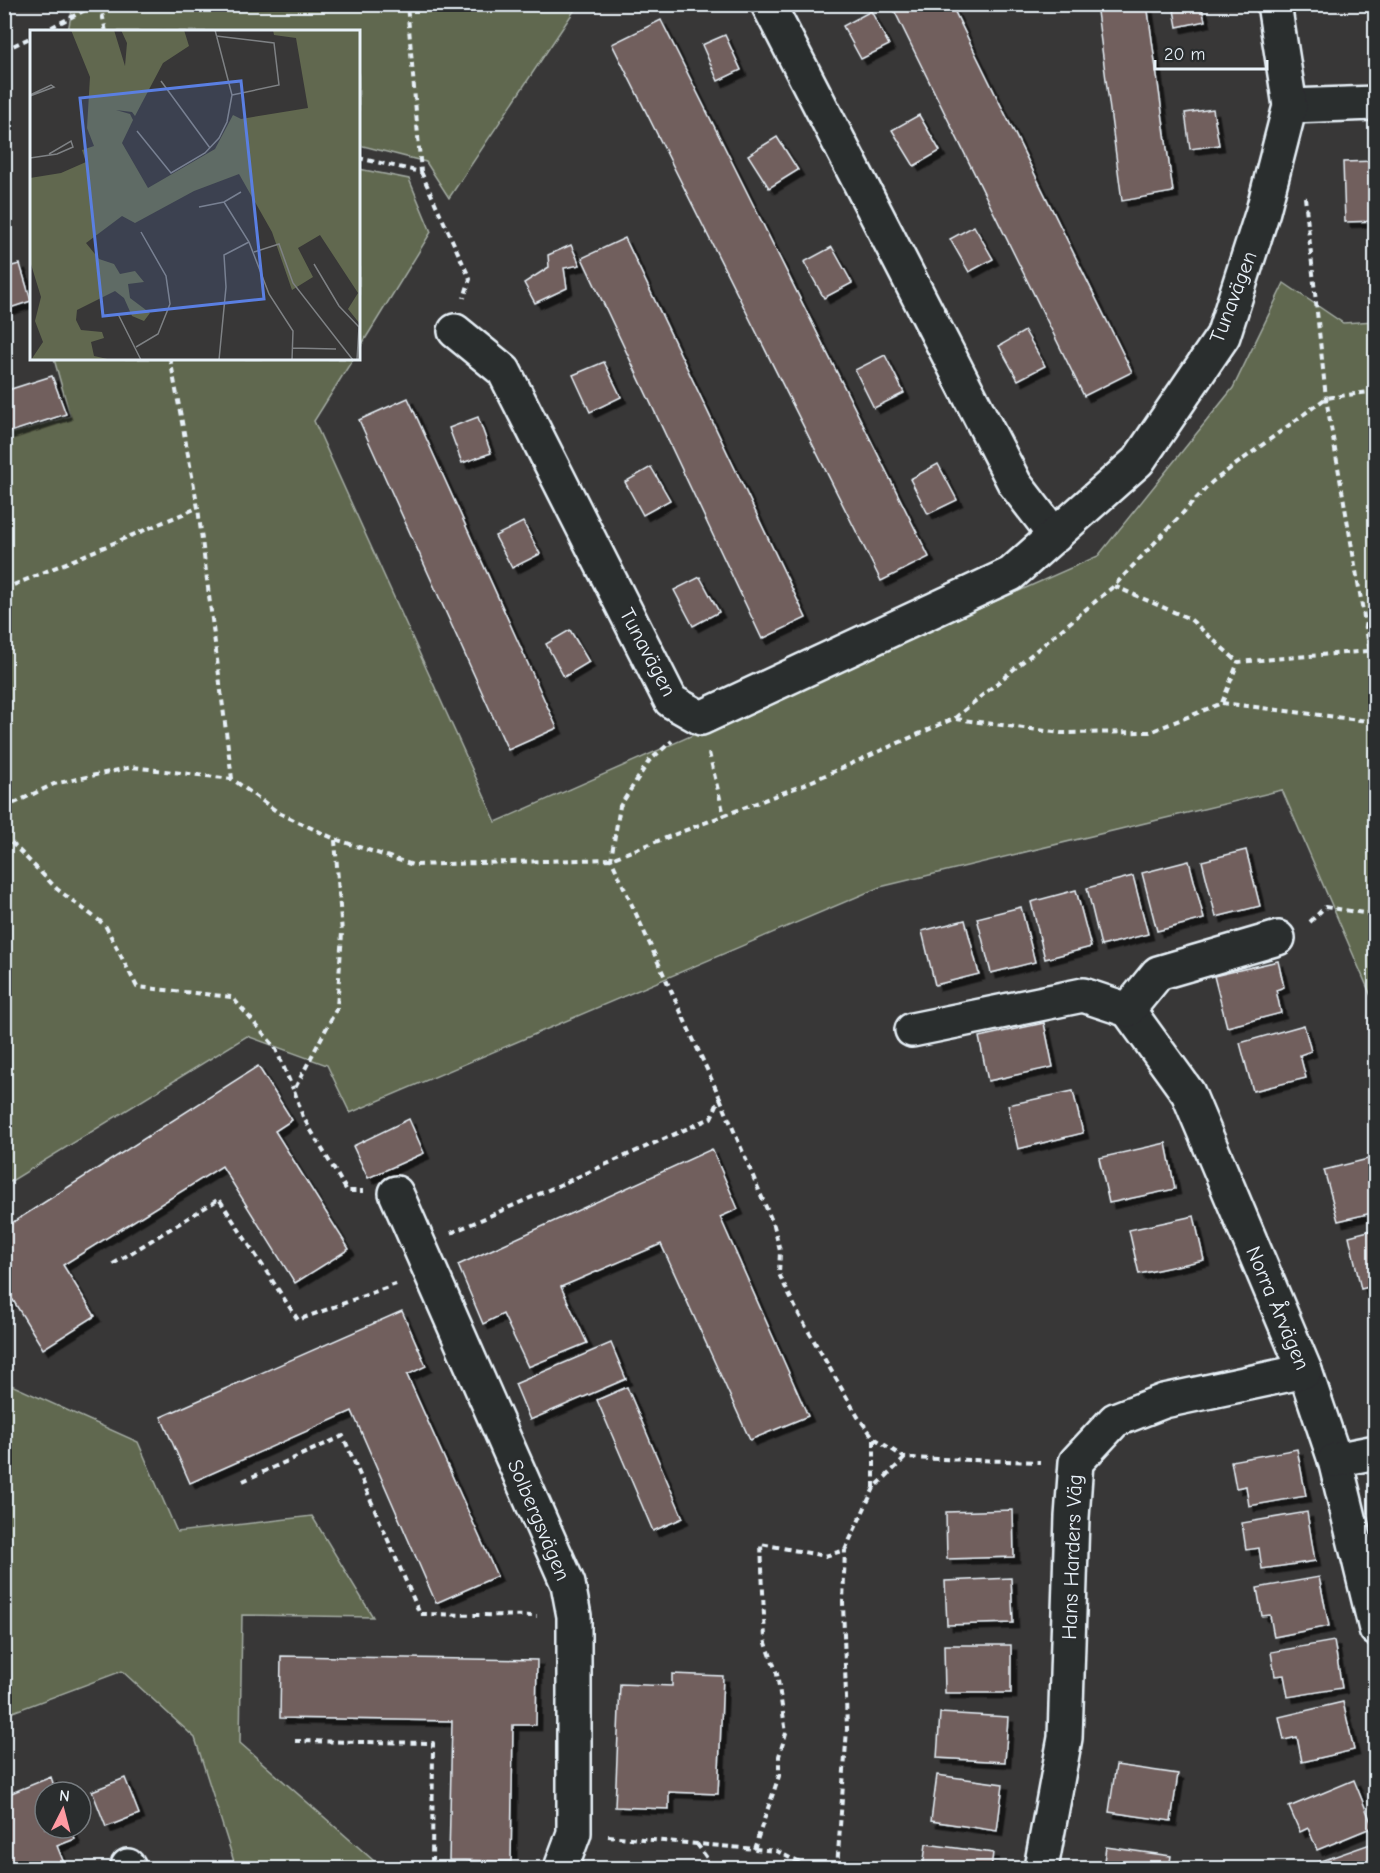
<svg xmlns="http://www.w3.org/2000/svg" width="1380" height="1873" font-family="'Comic Neue',sans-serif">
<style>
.green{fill:#61684f;stroke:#a4aca4;stroke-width:1.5}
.building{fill:#715e5d;stroke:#e8f1f8;stroke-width:1.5;filter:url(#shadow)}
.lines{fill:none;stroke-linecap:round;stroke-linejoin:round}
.minor-casing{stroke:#e8f1f8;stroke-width:38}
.path{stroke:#e8f1f8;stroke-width:4;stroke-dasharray:6 4.5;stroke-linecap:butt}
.minor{stroke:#2a2d2e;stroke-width:33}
.labels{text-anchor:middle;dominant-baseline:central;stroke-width:4.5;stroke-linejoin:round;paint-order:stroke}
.street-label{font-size:21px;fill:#e8f1f8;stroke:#2a2d2e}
.inset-road{fill:none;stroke:#7e8184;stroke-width:1.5}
.view{fill:#5a7fe2;fill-opacity:0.15;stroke:#5a7fe2;stroke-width:3}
.inset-edge{fill:none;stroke:#e8f1f8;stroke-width:3}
</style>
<defs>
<filter id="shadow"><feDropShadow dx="5.5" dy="5.5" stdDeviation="0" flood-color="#0009"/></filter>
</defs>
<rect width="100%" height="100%" fill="#383737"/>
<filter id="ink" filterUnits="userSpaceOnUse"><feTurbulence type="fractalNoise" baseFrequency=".0167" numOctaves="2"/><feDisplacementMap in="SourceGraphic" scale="12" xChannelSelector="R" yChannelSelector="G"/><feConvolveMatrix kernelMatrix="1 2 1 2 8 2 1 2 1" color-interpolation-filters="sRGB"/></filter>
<g filter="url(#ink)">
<!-- green -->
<g class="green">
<polygon points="73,5 73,4 578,5 449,198 426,162 359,145 358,32 68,31"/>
<polygon points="359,169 409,179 431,232 359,349"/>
<polygon points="1284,283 1343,323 1375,321 1375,1005 1282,790 880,887 350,1113 327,1065 247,1036 5,1185 4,436 70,416 54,359 353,359 314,421 496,822 1098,556 1233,388"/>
<polygon points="5,1375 11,1385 138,1442 177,1532 312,1516 373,1617 242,1615 240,1743 382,1868 236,1868 195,1738 122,1671 5,1715"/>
</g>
<!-- building -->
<g class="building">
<polygon points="891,4 951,4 1132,372 1084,396"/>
<polygon points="1096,4 1147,4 1173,192 1122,201"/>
<polygon points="1173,4 1201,4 1205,21 1177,27"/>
<polygon points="871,11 889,45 861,59 843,26"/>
<polygon points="661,20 929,557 881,581 612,44"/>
<polygon points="725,35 741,70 718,81 702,45"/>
<polygon points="1213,109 1219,145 1190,149 1185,113"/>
<polygon points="919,115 940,151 914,166 892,130"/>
<polygon points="777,137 798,170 769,188 748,155"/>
<polygon points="1376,161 1376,221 1345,222 1343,162"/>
<polygon points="974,226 993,259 969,272 950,239"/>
<polygon points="625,238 806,618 762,639 582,258"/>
<polygon points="571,245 580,265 564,268 567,288 535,303 524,283 549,267 548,255"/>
<polygon points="832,247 852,283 824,298 804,262"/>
<polygon points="20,264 31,301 4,310 4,268"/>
<polygon points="1025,331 1045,366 1018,380 999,346"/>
<polygon points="885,355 904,393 874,408 855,370"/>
<polygon points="604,362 621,397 590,412 573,375"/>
<polygon points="52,376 66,414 4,434 4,380 8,390"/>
<polygon points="408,398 557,728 508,750 359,420"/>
<polygon points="478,417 491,453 462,463 449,428"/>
<polygon points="938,464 957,500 928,514 910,479"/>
<polygon points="651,467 670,500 643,515 625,482"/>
<polygon points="523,522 540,554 512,568 495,536"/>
<polygon points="700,577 719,612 693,626 674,590"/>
<polygon points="570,630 589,662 564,677 546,644"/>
<polygon points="1246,850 1260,906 1216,917 1202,861"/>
<polygon points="1189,861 1204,919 1157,931 1142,873"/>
<polygon points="1133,876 1148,934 1101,946 1087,888"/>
<polygon points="1076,890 1091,947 1045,959 1031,902"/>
<polygon points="1021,907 1035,962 991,973 977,918"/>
<polygon points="965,920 979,974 935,985 922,931"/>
<polygon points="1278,961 1284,987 1276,990 1281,1013 1227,1027 1214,976"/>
<polygon points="1044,1023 1053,1067 988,1081 979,1037"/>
<polygon points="1304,1025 1311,1051 1300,1055 1306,1078 1253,1091 1240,1043"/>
<polygon points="258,1066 292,1120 275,1131 349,1249 295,1283 222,1166 63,1265 95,1316 43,1349 13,1300 4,1305 4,1228"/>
<polygon points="1073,1091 1083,1133 1018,1149 1008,1105"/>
<polygon points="409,1119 424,1153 368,1178 353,1146"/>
<polygon points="1166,1143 1175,1189 1109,1203 1099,1158"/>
<polygon points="712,1149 738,1209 720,1217 808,1416 750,1440 661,1244 561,1287 587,1343 528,1367 503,1314 483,1324 458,1265"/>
<polygon points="1376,1157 1376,1212 1338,1221 1324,1170"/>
<polygon points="1194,1216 1204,1260 1139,1274 1129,1230"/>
<polygon points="1376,1229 1376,1285 1361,1289 1349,1236"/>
<polygon points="402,1311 426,1366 407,1375 497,1576 436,1603 352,1411 190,1483 161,1417"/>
<polygon points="611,1343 626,1379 530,1420 515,1384"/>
<polygon points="627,1387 683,1518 653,1531 597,1400"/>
<polygon points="1297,1449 1306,1496 1249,1506 1246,1486 1236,1488 1231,1461"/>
<polygon points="1013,1510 1014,1557 947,1559 946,1512"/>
<polygon points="1307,1512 1315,1561 1262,1569 1259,1548 1246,1550 1242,1523"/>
<polygon points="1319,1577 1329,1626 1274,1637 1270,1615 1262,1616 1257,1588"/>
<polygon points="1011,1578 1013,1623 947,1625 945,1581"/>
<polygon points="1334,1641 1342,1688 1288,1697 1284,1675 1275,1676 1271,1652"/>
<polygon points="944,1645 1011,1645 1011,1693 945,1693"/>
<polygon points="281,1656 537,1660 536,1725 513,1725 511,1861 449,1860 452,1721 280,1718"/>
<polygon points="672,1674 723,1676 718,1794 669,1792 669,1809 615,1807 620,1684 672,1686"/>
<polygon points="1343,1702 1354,1750 1302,1762 1297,1737 1284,1740 1279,1717"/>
<polygon points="940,1713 1008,1717 1005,1762 937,1758"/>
<polygon points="1116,1765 1178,1774 1171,1821 1109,1812"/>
<polygon points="937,1775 1003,1784 997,1831 931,1821"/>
<polygon points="51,1777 56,1792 45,1792 45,1828 71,1828 75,1839 57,1846 66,1868 4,1868 4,1796"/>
<polygon points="125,1778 139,1814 106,1827 92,1791"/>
<polygon points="1354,1780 1373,1827 1317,1850 1308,1828 1300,1832 1289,1807"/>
<polygon points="1376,1842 1376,1868 1311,1868 1310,1865"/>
<polygon points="926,1844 993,1853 991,1868 923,1868"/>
<polygon points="1106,1847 1171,1856 1169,1868 1103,1868"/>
</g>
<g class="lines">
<!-- minor casing -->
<g class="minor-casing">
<g id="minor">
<polyline points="768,4 1015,484 1055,536"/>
<polyline points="1290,106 1376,103"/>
<polyline points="455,331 504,371 671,701 701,718 1011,574 1138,461 1223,336 1263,211 1290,106 1274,4"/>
<polyline points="1128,1010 1188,1093 1305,1371 1335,1460 1376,1629"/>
<polyline points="912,1030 1083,995 1128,1010 1158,973 1278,938"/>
<polyline points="396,1193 568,1584 574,1616 574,1833 561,1868"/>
<polyline points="1335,1460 1376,1452"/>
<polyline points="128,1866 129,1868"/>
<polyline points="1041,1868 1065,1738 1072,1517 1076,1462 1115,1420 1164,1401 1305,1371"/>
</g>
</g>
<!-- path -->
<g class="path">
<polyline points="100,4 106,32"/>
<polyline points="42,32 97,4"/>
<polyline points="4,50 32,37"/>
<polyline points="358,158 421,172 407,4"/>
<polyline points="421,172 470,279 464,298"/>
<polyline points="1305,197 1326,398 1376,686"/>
<polyline points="170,358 198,508 232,779"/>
<polyline points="1114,586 1190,619 1238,662"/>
<polyline points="4,589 197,508"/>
<polyline points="1222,703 1376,722"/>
<polyline points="956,719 1061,733 1150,732 1222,703 1238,662 1369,651"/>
<polyline points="709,753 724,815"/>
<polyline points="4,808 54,784 132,767 232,779 279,813 335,839 413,865 611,859 803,785 955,718 1114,586 1212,482 1326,398 1376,391"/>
<polyline points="4,835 57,889 105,925 137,987 232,997 275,1047 293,1089"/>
<polyline points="335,840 342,933 337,1008 294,1090 303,1117 347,1191 363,1191"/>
<polyline points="1310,922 1325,907 1376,915"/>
<polyline points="720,1098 774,1226 780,1251 779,1274 798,1313 858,1417 874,1438 905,1458 1040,1462"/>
<polyline points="451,1233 711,1118 720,1098 611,859 620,806 649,761 672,741"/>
<polyline points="113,1264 219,1199 298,1320 396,1284"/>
<polyline points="243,1481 343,1436 420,1614 537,1616"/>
<polyline points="874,1488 874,1439"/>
<polyline points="295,1741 433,1743 432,1865 443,1868"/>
<polyline points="608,1836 777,1851 809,1868"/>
<polyline points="697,1844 714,1868"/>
<polyline points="754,1849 779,1776 779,1756 786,1733 777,1674 765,1640 761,1544 825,1556 845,1550 874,1488 905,1458"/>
<polyline points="837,1868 847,1729 843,1602 845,1550"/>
</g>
<!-- minor -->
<use href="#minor" class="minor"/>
</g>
</g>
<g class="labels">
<!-- street labels -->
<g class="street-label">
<text transform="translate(1233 297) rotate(-69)">Tunavägen</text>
<text transform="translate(648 652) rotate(62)">Tunavägen</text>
<text transform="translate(1278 1308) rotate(67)">Norra Årvägen</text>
<text transform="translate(539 1520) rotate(67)">Solbergsvägen</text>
<text transform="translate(1072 1557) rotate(-88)">Hans Harders Väg</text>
</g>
</g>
<!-- overview -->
<g transform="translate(30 30)">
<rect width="330" height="330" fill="#383737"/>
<path d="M41,0H84L95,36L97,13L91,0H154L159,16L133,33L105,86L102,82L86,80L100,84L103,90L92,113L118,158L185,119L203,85L211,89L278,78L266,8L244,5L243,0H330V294L318,279L328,263L290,205L268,218L283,247L262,260L242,202L209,144L164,161L105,193L92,186L56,213L69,229L84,234L90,244L105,241L114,252L98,254L100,268L120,283L114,291L102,286L94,268L85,261L47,280L46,290L51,300L72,302L74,308L61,312L64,326L82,330H1L13,312L5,291L11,267L0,231V148L31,143L56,132L52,120L64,116L57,98L60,47Z" fill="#61684f"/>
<path class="inset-road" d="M186,6L244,13L249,55L202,65M131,51L180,118M0,65L21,55L24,57L0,66M107,101L141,143L175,123L189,108L197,92L202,65L185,0M0,128L27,124L43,117L41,111L19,124M194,172L219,212L239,264L263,301L262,330M169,177L194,172L211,162M224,222L249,214L263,253L323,330M284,234L309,276L329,297L327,330M88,284L111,330M106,317L128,304L140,274L136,246L111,202M262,318L306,319M189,330L196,257L194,225L219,212"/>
<path class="view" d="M211,51L234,269L73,286L50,68Z"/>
<rect width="330" height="330" class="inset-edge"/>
</g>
<!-- margin -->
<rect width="1380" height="1873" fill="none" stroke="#2a2d2e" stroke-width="24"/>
<rect x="12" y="12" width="1356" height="1849" fill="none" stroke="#e8f1f8" stroke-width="2" filter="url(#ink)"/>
<!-- north arrow -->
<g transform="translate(63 1810) rotate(6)"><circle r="28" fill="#2a2d2e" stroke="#767b7f" stroke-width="1.5"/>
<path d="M0-4.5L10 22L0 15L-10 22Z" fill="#ff9aa2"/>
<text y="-9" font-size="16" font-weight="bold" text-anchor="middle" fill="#e8f1f8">N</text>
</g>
<!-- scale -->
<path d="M1155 60v9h112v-9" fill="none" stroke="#e8f1f8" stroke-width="3"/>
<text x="1164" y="60" font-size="18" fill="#e8f1f8" stroke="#2a2d2e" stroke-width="4.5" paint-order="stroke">20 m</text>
</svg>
